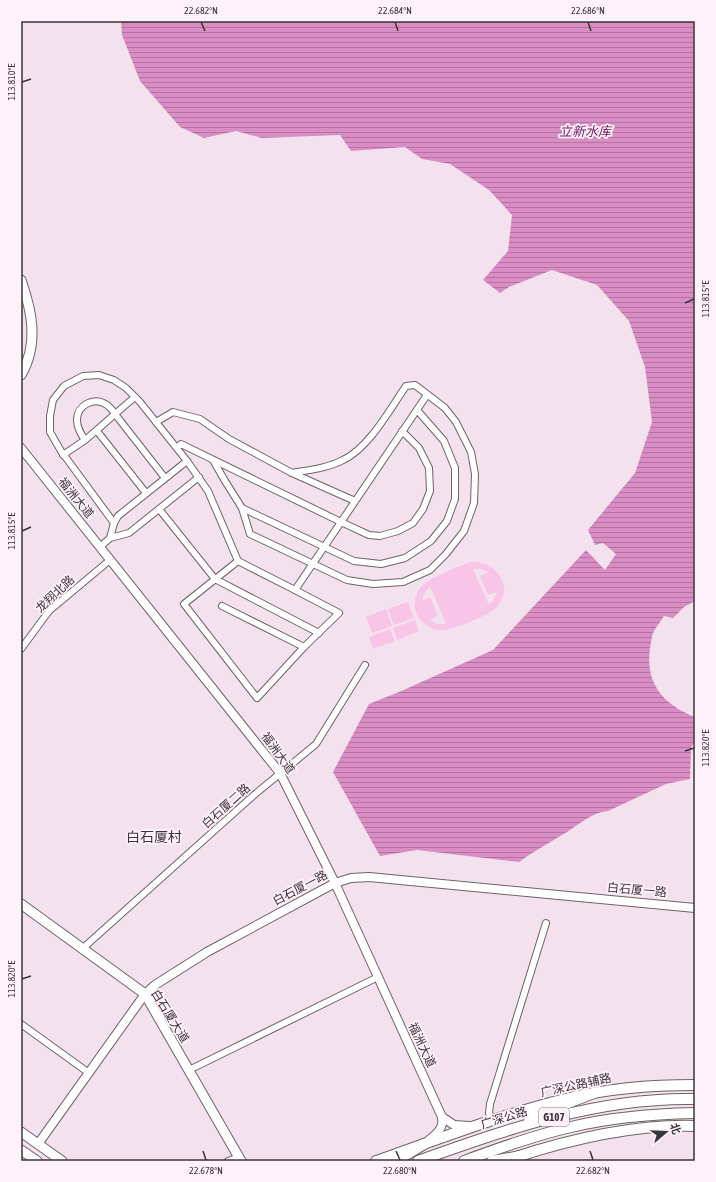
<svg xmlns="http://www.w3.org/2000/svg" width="716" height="1182" font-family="'Asap Condensed','Noto Sans SC',sans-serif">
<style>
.pitch{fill:#f8c4e8;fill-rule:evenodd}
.water{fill:url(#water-rules)}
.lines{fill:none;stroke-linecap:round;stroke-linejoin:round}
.minor-casing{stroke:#6f616a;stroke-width:8}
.tertiary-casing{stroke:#6f616a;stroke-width:10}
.secondary-casing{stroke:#6f616a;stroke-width:11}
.primary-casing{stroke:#6f616a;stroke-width:12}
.trunk-casing{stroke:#6f616a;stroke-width:12}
.minor{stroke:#fff;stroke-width:6}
.tertiary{stroke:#fff;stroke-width:8}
.secondary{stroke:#fff;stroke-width:9}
.primary{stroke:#fff;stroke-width:10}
.trunk{stroke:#fff;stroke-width:10}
.ticks{fill:none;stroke:#3b3439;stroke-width:1.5}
.labels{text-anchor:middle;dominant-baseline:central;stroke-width:3.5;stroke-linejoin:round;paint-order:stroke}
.shield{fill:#fef1fa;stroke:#766d73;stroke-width:1}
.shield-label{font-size:11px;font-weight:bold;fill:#3b3439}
.street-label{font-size:12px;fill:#3b3439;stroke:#fef1fa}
.water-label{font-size:13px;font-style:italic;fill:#6f145e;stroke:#fef1fa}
.quarter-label{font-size:14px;fill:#3b3439;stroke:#fef1fa}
.neatline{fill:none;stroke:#3b3439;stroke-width:1.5}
.ticks-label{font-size:10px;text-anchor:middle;fill:#3b3439}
</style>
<defs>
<pattern id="water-rules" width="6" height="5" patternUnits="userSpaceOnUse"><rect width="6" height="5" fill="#da8dc5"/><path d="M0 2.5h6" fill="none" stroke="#b274a1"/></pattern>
</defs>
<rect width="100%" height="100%" fill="#f3e2ed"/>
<!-- pitch -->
<g class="pitch">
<path d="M471,562C496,560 515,587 497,607C488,616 465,624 453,628C426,639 402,607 422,586C430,577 460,566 471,562ZM473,569H481L489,572L480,576L488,595L497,592L494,599L489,605ZM430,587L446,623L445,624H437L430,620L438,616L430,597L422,601L424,593Z"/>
<polygon points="408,602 414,618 394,625 388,609"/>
<polygon points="386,609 392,626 372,633 366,617"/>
<polygon points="415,620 419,631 397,640 393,628"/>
<polygon points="390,629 395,641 373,649 369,637"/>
</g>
<!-- water -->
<path class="water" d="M121,21H695V601L684,607L673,618L664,616C661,621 657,626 654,631C651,637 651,643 650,649C645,684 664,705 695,717V740L691,748L690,779L666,784L608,811C591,813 581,823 567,832C551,842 534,851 519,862L417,850L380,856L333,772L369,704L399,692L493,650L586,550L605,570L616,554L603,543L595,545L588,530L635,473L652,422L645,367L629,321L597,285L552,270L509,287L500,293L483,280L508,251L512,215L489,190L450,164L422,159L405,147L351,151L340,135L262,138L236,131L204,138L180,127L140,81L122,35Z"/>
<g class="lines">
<!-- minor casing -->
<g class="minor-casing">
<g id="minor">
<path d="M135,397C118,411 102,426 85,440C81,434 77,428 77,420C77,405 94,396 107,405C110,407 113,411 115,414L165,478"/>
<polyline points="156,422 173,412 200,419 229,439 292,473 355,501"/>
<polyline points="97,431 146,493"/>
<polyline points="177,448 181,444 341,522 369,535 380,536 398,531 413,523 423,509 430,491 429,468 419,448 402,431"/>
<polyline points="63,455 85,440"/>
<path d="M213,460L225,481L242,508L250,534L347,580L373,584L403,582L430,570L446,554L464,531L474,503L475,474L471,452L456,422L445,408L415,385L406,386C390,409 369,448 343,460C328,468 309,470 292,473"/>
<polyline points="242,508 354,561 381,564 405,558 431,541 447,521 455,499 455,468 444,441 417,410"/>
<polyline points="159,509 215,579 319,633"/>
<polyline points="114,523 61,451 50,432 50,416 53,400 64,386 83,376 99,375 114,380 126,388 140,402 187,461 208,491 238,561"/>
<polyline points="110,538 129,533 199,477"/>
<polyline points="100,547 110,538 114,523 118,516 187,461"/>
<polyline points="295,590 339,613 304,647"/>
<polyline points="222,606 304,647 257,698 184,604 238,561 295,590 427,395"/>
<polyline points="21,649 49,611 110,560"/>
<polyline points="82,949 254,795 316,744 365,665"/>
<polyline points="21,1024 89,1073"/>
<polyline points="189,1070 378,977"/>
<polyline points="492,1121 489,1113 490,1104 546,923"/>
<polyline points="228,1161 239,1157"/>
</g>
</g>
<!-- tertiary casing -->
<g class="tertiary-casing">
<g id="tertiary">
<polyline points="21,448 280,773 335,883 442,1117 454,1125 469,1126"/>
<path d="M429,1140C437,1134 444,1128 442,1117"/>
<polyline points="38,1144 145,994 155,985 207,952 335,883 351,878 369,877 695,908"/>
</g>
</g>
<!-- secondary casing -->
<g class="secondary-casing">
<g id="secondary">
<path d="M21,280C32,311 39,344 21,375"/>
<polyline points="21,904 145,994 241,1161"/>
<polyline points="21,1132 62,1161"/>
<polyline points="21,1150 37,1161"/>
</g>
</g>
<!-- primary casing -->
<g class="primary-casing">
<g id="primary">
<path d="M513,1158C571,1139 633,1124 695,1126"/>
<path d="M376,1161C439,1139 503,1114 569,1098C610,1088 653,1085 695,1085"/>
</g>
</g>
<!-- trunk casing -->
<g class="trunk-casing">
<g id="trunk">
<polyline points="529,1118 594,1093"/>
<polyline points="396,1161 424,1144"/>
<path d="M418,1161C508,1129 598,1097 695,1099"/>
<path d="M464,1161C499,1148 535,1135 571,1127C612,1117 653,1114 695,1113"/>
<polyline points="492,1161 521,1156"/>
</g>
</g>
<!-- minor -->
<use href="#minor" class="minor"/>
<!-- tertiary -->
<use href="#tertiary" class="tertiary"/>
<!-- secondary -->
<use href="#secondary" class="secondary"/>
<!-- primary -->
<use href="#primary" class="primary"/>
<!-- trunk -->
<use href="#trunk" class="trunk"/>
</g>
<!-- ticks -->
<path class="ticks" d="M201,22L205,31M395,22L398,31M588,22L591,31M22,82L31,79M685,303L694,299M22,531L31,527M685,751L694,748M22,979L31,976M203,1151L206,1160M396,1151L400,1160M590,1151L593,1160"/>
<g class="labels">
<!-- shield labels -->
<rect class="shield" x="539" y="1108" width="30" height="18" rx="3"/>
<g class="shield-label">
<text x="554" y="1117">G107</text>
</g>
<!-- street labels -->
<g class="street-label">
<text transform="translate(76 498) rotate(51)">福洲大道</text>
<text transform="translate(55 594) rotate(-43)">龙翔北路</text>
<text transform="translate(278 753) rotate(54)">福洲大道</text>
<text transform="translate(226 806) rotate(-42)">白石厦二路</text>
<text transform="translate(300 888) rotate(-28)">白石厦一路</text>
<text transform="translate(637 890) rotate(5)">白石厦一路</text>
<text transform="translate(170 1016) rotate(58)">白石厦大道</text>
<text transform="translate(422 1045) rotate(65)">福洲大道</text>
<text transform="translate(576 1085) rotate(-12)">广深公路辅路</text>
<text transform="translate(504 1118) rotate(-17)">广深公路</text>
</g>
<!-- water labels -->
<g class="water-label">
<text x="585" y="131">立新水库</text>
</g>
<!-- quarter labels -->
<g class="quarter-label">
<text x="154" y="837">白石厦村</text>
</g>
</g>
<!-- border -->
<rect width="716" height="1182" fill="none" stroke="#fef1fa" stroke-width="44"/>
<!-- north arrow -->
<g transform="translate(666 1132) rotate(71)" stroke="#fef1fa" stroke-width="3" paint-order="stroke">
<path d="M0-3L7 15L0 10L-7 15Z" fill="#3b3439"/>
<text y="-6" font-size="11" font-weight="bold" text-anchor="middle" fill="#3b3439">北</text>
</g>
<rect x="22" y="22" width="672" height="1138" class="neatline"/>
<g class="ticks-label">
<text x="201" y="14">22.682°N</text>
<text x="395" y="14">22.684°N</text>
<text x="588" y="14">22.686°N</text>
<text transform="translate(11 82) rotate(-90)" y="4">113.810°E</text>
<text transform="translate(705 299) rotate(-90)" y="4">113.815°E</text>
<text transform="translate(11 531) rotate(-90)" y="4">113.815°E</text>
<text transform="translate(705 748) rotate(-90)" y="4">113.820°E</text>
<text transform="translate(11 979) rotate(-90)" y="4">113.820°E</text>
<text x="206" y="1174">22.678°N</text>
<text x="400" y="1174">22.680°N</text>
<text x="593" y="1174">22.682°N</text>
</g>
</svg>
